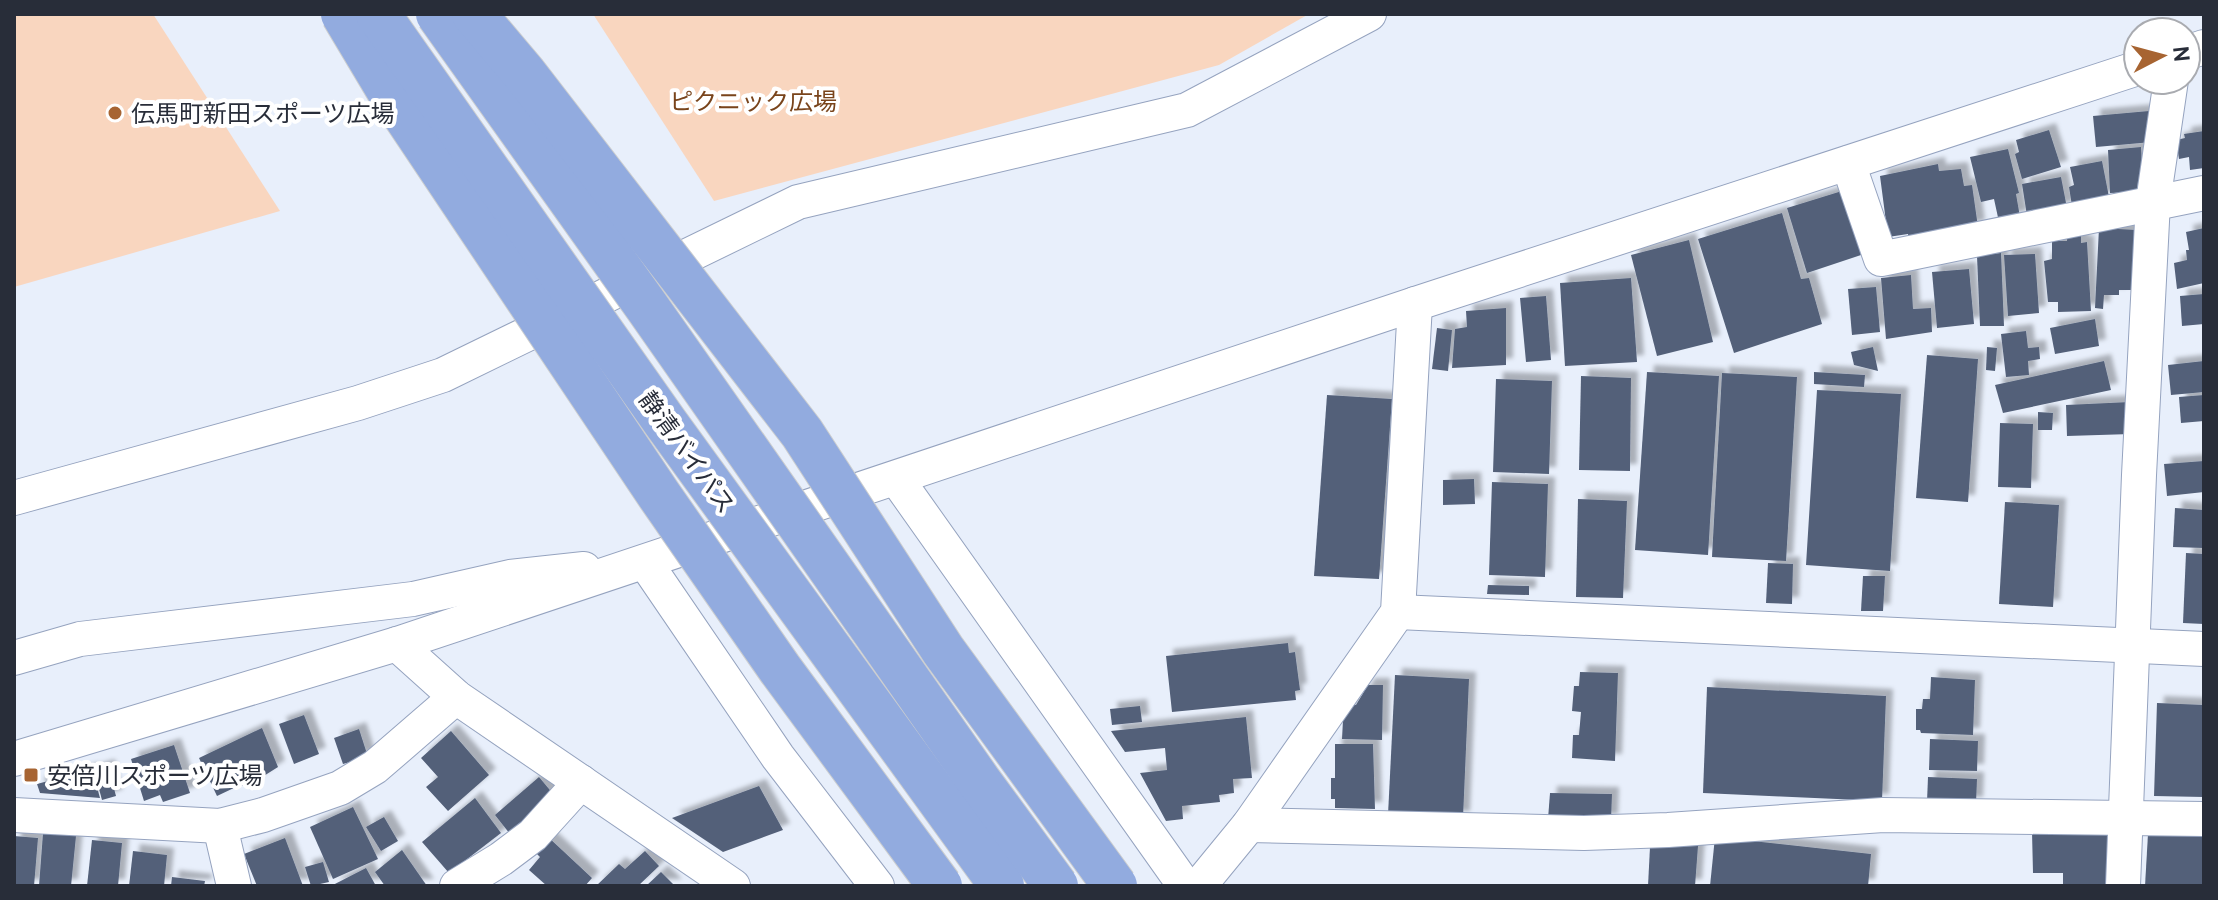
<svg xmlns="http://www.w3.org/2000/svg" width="2218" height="900" font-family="Cabin,'Noto Sans JP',sans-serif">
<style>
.green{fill:#f9d6bf}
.building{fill:#536079;filter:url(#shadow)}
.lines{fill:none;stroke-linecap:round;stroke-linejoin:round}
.minor-casing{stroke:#95a3bf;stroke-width:36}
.minor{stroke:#fff;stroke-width:34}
.trunk-bridge-casing{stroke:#cbcdcf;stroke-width:46;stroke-linecap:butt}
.trunk-bridge{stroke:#92abdf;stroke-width:44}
.poi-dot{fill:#a76432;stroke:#fff;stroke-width:3}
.labels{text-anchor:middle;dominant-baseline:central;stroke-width:8;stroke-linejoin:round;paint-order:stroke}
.park-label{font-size:24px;fill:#79441b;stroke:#fff}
.poi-label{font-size:24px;fill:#282d39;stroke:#fff;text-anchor:start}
.street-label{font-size:24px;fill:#282d39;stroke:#fff}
</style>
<defs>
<filter id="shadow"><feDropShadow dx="7" dy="-7" stdDeviation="2" flood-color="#0004"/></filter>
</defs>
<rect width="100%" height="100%" fill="#e8effb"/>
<!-- green -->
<g class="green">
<polygon points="14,14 153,14 280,211 14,287"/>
<polygon points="593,14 1309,14 1219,65 714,201"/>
</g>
<!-- building -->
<g class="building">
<polygon points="2149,111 2152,142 2096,147 2093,116"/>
<polygon points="2049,130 2061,167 2022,179 2015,154 2019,152 2016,140"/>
<polygon points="2204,131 2204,168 2190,170 2189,157 2179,159 2176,140 2185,138 2184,134"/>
<polygon points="2141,147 2143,182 2138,182 2137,192 2110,193 2108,150"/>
<polygon points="2008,149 2019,193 2016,194 2020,217 1999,222 1994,199 1981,202 1970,157"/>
<polygon points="2102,161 2109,197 2072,206 2069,187 2074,185 2070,167"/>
<polygon points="1938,164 1939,171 1961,169 1964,186 1972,185 1978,227 1909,239 1908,234 1888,237 1880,176"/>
<polygon points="2061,177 2067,208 2027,216 2022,184"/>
<polygon points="1842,191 1861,255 1807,273 1787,208"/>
<polygon points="1782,213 1801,279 1809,278 1822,324 1734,353 1698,239"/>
<polygon points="2099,228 2137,230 2135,290 2119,290 2119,295 2104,295 2103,309 2095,308"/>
<polygon points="2204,228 2204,283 2177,289 2174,263 2187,260 2186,250 2189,250 2186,232"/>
<polygon points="2081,232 2081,243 2087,242 2091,311 2058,312 2058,302 2048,302 2044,261 2052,259 2052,241 2067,241 2067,235"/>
<polygon points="1689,240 1713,342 1657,356 1631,255"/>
<polygon points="2001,253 2004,326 1980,326 1977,256"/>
<polygon points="2035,254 2039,313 2008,316 2004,255"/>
<polygon points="1969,269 1974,324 1937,328 1932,272"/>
<polygon points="1911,275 1913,309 1931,308 1932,332 1886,339 1881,278"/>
<polygon points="1631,278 1637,362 1565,366 1560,283"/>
<polygon points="1876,287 1880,332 1852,335 1848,289"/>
<polygon points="2204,294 2204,324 2182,326 2180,296"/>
<polygon points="1546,296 1551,360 1526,362 1520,298"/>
<polygon points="1506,308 1506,365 1452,368 1455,329 1467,327 1466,311"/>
<polygon points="2095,319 2099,346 2055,354 2050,328"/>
<polygon points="1437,328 1452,330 1448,371 1432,369"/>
<polygon points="2026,331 2028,348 2039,347 2040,359 2028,361 2029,375 2006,377 2001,334"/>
<polygon points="1873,347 1878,371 1854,365 1851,352"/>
<polygon points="1987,347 1997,348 1995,371 1986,370"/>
<polygon points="1927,355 1978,359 1968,502 1916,498"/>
<polygon points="2104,361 2111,390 2003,413 1995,385"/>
<polygon points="2204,361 2204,392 2171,395 2168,365"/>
<polygon points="1647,372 1719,376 1708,555 1635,550"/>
<polygon points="1814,372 1865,375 1864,387 1814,384"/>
<polygon points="1722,373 1797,377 1786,561 1712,557"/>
<polygon points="1581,376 1631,378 1630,471 1579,470"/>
<polygon points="1496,379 1552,381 1549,474 1493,472"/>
<polygon points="1817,390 1901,394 1890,571 1806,565"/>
<polygon points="1327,395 1392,399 1379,579 1314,576"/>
<polygon points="2204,395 2204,421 2181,423 2179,397"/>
<polygon points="2130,402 2131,434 2067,436 2066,405"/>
<polygon points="2038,412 2053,413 2052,430 2038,430"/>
<polygon points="2000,423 2033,424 2031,488 1998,487"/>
<polygon points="2204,461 2204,492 2167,496 2164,464"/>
<polygon points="1474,479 1475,504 1443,505 1443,480"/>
<polygon points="1492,482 1548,484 1545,577 1489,575"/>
<polygon points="1578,499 1627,501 1623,598 1576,597"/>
<polygon points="2005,502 2059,505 2053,607 1999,604"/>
<polygon points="2175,508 2204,510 2204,548 2173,547"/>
<polygon points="2186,553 2204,554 2204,624 2183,623"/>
<polygon points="1768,563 1793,564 1792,604 1766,603"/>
<polygon points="1863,576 1885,576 1883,611 1861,611"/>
<polygon points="1488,585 1529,586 1529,595 1487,594"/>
<polygon points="1288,643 1289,653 1295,652 1300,690 1295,691 1296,700 1172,712 1166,656"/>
<polygon points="1580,672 1618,673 1615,761 1572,758 1573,735 1579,735 1581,712 1572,711 1574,686 1579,686"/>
<polygon points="1395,675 1469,679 1463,818 1388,815"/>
<polygon points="1931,677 1975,680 1973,735 1921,733 1920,730 1916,730 1916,709 1922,709 1923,699 1930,699"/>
<polygon points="1368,685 1383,685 1382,740 1342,739 1343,720 1352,705 1356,705"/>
<polygon points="1707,687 1886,696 1882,801 1703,793"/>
<polygon points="2157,703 2204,705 2204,797 2154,796"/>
<polygon points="1140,706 1142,722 1112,725 1110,709"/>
<polygon points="304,715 319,754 294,764 279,724"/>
<polygon points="1246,717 1252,778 1233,779 1234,793 1219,795 1220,802 1182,806 1183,819 1166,821 1140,773 1167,770 1165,748 1125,752 1111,731"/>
<polygon points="262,728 278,767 251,784 238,786 217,796 199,758"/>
<polygon points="359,729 368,757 343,764 334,738"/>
<polygon points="451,731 489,775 448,811 426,787 438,777 421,758"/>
<polygon points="1930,739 1978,741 1977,771 1929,770"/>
<polygon points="1335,744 1373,744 1375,809 1335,808 1335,799 1331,799 1331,778 1335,778"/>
<polygon points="174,745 190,793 163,802 160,795 144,801 131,759"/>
<polygon points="108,766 116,796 102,800 94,770"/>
<polygon points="92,769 100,798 40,793 37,784"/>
<polygon points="539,777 554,795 510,834 495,815"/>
<polygon points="1928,777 1977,779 1976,804 1927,802"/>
<polygon points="759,786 783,830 723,852 672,818"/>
<polygon points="1550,793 1612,794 1611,821 1548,819"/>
<polygon points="475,798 501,833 449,873 422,842"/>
<polygon points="353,807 378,859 333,879 310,827"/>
<polygon points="384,817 398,841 381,851 366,827"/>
<polygon points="2032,832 2109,832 2109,886 2063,886 2063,873 2033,873"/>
<polygon points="43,833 76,836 71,886 39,886"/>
<polygon points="2148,834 2204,836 2204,886 2145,886"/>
<polygon points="14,836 38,838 34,886 14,886"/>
<polygon points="547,836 592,878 585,886 547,886 529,870 540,857 534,851"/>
<polygon points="1715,837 1871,854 1868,886 1710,886"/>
<polygon points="285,838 303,886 257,886 244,854"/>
<polygon points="92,840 122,843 118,886 87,886"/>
<polygon points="1698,846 1695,886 1648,886 1650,847"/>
<polygon points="402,850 427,886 385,886 375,872"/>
<polygon points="133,851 167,855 164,886 129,886"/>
<polygon points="645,851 659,866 638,886 596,886 619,864 625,869"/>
<polygon points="323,862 329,882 311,886 305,867"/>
<polygon points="366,868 376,886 331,886"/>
<polygon points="661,872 675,886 646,886"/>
<polygon points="172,877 205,881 204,886 171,886"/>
</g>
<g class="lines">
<!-- minor casing -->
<g class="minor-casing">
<g id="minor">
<polyline points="2186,53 2204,47"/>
<polyline points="1848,163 1881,259 2204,193"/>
<polyline points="896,478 1185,886"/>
<polyline points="14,498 358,403 443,375 798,202 1187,110 1369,14"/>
<polyline points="645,562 778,757 877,886"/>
<polyline points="1398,612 2204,649"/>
<polyline points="397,644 456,697 733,886"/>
<polyline points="14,658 80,639 413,599 510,577 584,569"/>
<polyline points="14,759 397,644 1415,304 2138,68"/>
<polyline points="14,815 220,826 263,815 340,788 375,767 456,697"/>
<polyline points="1249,825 1584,833 1668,830 1883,815 2204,819"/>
<polyline points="220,826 234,886"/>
<polyline points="457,886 501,859 533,835 581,782"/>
<polyline points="1199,886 1249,825 1398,612 1415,304"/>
<polyline points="2123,886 2139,475 2153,202 2171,80"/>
</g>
</g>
<!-- minor -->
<use href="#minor" class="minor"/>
<!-- trunk-bridge casing -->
<g class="trunk-bridge-casing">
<g id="trunk-bridge">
<polyline points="343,14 392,96 659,495 780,669 940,886"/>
<polyline points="378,14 665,422 1002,886"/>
<polyline points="438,14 647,307 979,781 1056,886"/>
<polyline points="474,14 524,73 802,433 943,650 1115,886"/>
</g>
</g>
<!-- trunk-bridge -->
<use href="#trunk-bridge" class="trunk-bridge"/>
</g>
<!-- markers -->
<g class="poi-dot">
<circle cx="115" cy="113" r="8"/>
<rect x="23" y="767" width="16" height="16" rx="4"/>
</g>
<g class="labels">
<!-- park labels -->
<g class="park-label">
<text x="753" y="101">ピクニック広場</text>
</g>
<!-- poi labels -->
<g class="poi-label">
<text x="131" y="113">伝馬町新田スポーツ広場</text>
<text x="47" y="775">安倍川スポーツ広場</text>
</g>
<!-- street labels -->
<g class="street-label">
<text transform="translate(687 452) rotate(54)">静清バイパス</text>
</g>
</g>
<!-- border -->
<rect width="2218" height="900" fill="none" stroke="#282d39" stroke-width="32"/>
<!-- north arrow -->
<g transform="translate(2162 56) rotate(84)"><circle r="38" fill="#ffffff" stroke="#a9abb0" stroke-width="2"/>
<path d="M0-6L14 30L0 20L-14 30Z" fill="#a76432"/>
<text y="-12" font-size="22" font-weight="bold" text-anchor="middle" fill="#282d39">N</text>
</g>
</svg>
